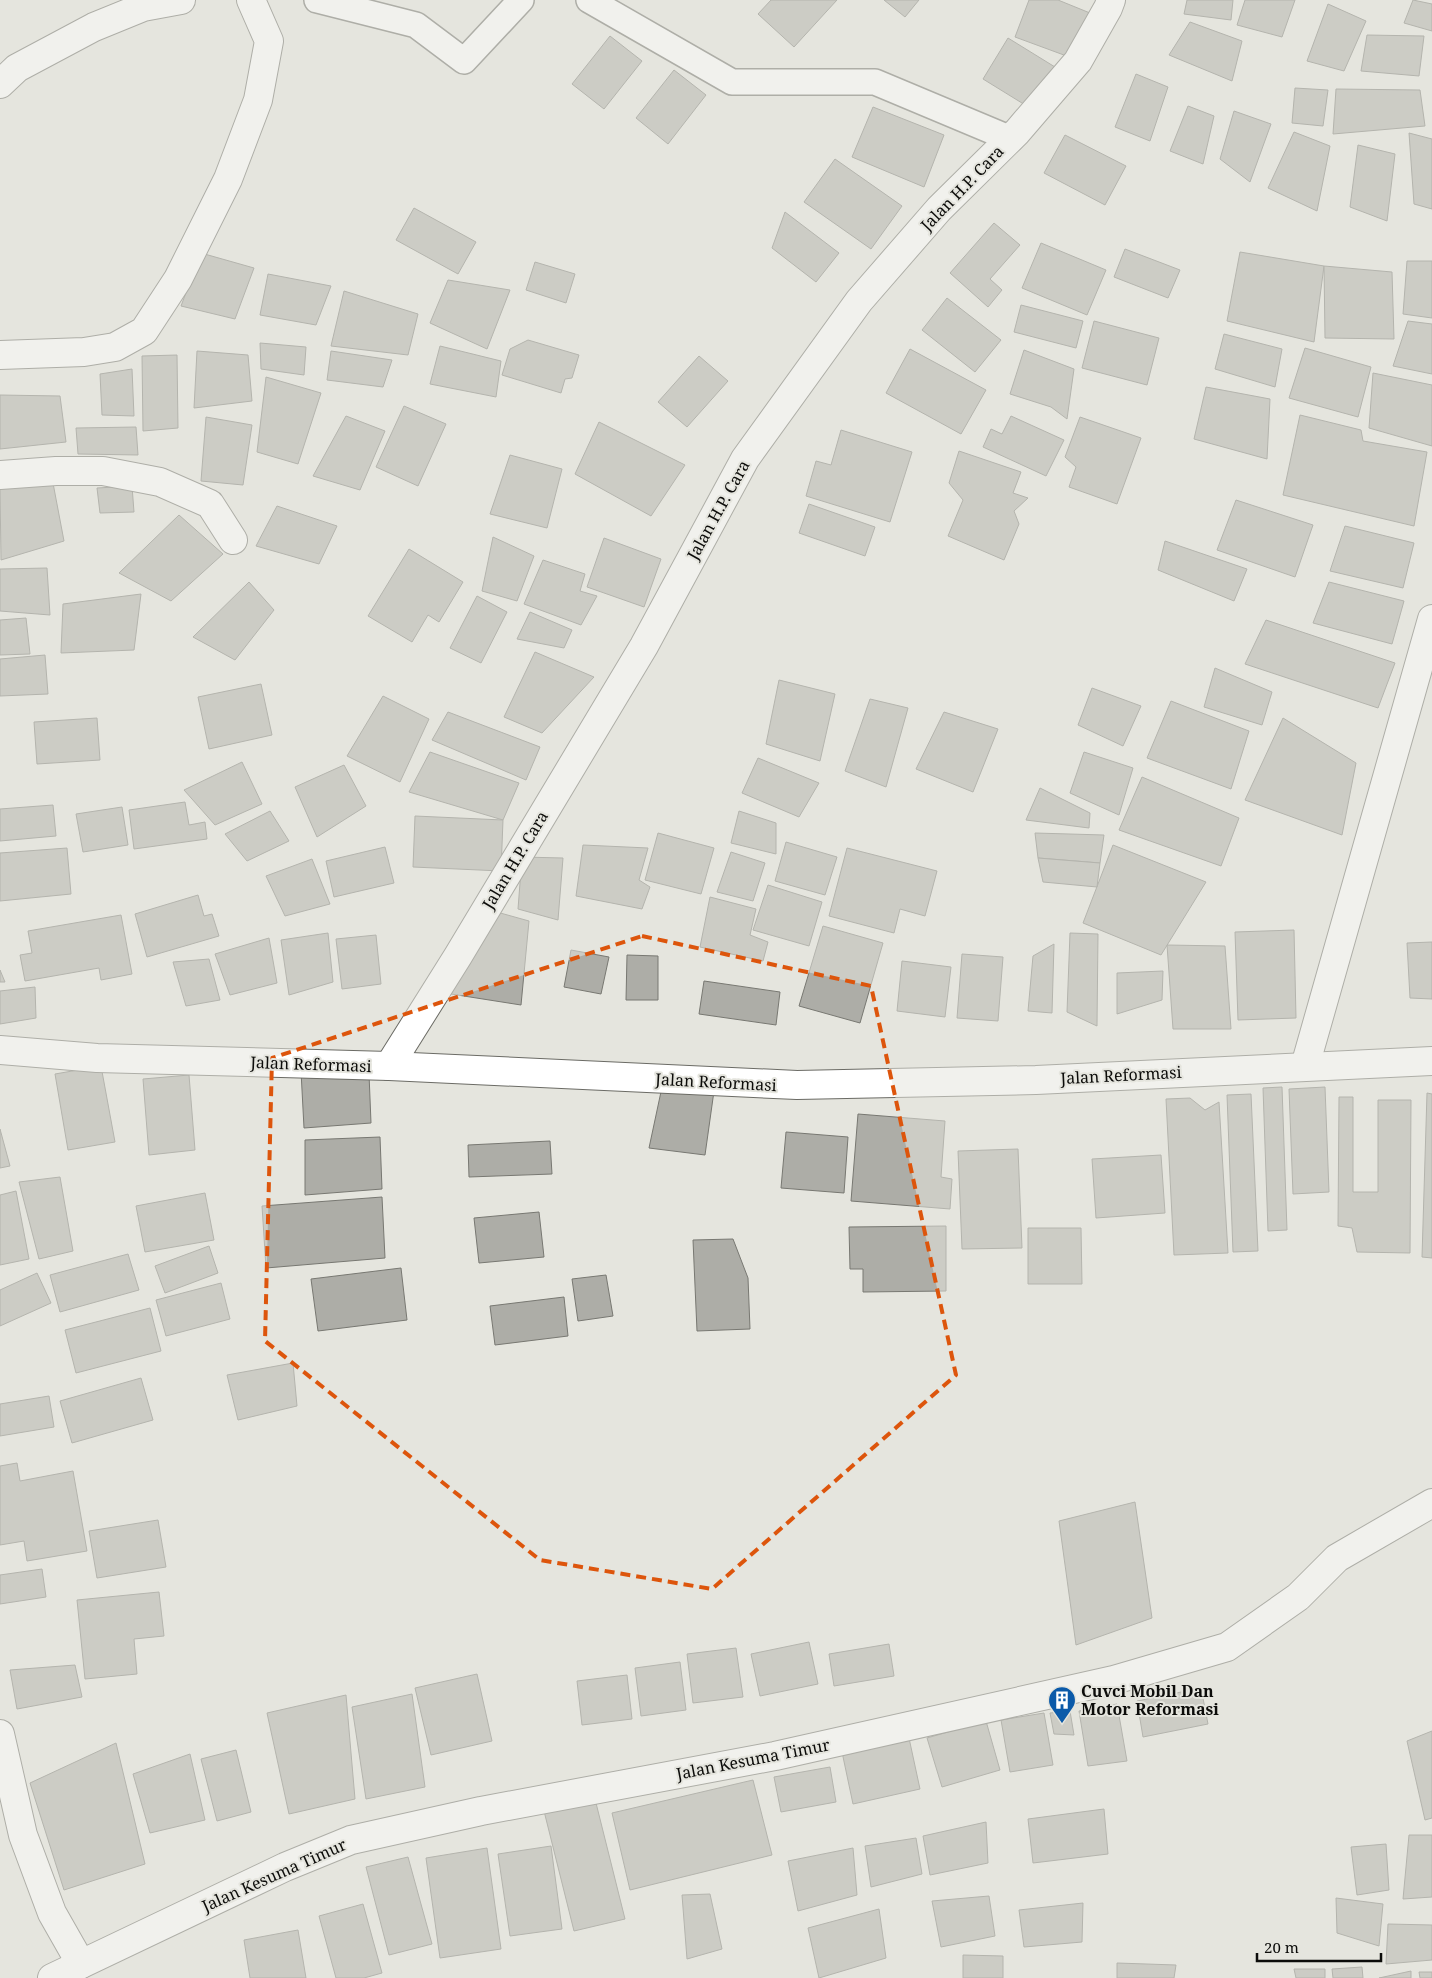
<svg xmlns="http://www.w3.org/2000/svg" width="1432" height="1978" font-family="'Noto Serif',serif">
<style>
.building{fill:#adada7;stroke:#787872}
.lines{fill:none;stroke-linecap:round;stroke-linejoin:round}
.service-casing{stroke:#6b6b65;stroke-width:28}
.minor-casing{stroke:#6b6b65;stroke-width:30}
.service{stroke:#fff;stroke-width:25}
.minor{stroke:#fff;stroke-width:28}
.marked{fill:none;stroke:#dd550c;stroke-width:4;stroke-dasharray:10 6;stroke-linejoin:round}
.labels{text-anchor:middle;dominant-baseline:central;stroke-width:4;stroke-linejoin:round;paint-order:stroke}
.street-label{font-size:16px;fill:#0c0c0a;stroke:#e5e5de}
.poi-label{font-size:16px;font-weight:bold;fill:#0c0c0a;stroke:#e5e5de;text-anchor:start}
</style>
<rect width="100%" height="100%" fill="#e5e5de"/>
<!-- building -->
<g class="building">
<polygon points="771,0 837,0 794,47 758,14"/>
<polygon points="884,0 919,0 905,17"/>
<polygon points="1029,0 1058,0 1090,13 1072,58 1015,37"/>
<polygon points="1187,0 1233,0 1231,20 1184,14"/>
<polygon points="1245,0 1295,0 1282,37 1237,25"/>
<polygon points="1413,0 1432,4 1432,31 1404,23"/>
<polygon points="1328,4 1366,21 1344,71 1307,61"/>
<polygon points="1190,22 1242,41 1232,81 1169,55"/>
<polygon points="1367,35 1424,36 1419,76 1361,71"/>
<polygon points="610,36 642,61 604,109 572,84"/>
<polygon points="1008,38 1055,67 1030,108 983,79"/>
<polygon points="674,70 706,95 668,144 636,118"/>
<polygon points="1136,74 1168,87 1150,141 1115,127"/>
<polygon points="1295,88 1328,90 1323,126 1292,123"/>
<polygon points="1336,89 1420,90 1425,126 1333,134"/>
<polygon points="1188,106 1214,116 1203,164 1170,151"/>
<polygon points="873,107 944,135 924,187 852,157"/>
<polygon points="1234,111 1271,124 1250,182 1220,159"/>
<polygon points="1294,132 1330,146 1317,211 1268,188"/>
<polygon points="1409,133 1432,139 1432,209 1414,204"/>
<polygon points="1065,135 1126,166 1105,205 1044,173"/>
<polygon points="1358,145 1395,154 1387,221 1350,207"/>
<polygon points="835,159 902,206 871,249 804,202"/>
<polygon points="414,208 476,242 458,274 396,240"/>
<polygon points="785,212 839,253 816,282 772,248"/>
<polygon points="994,223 1020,245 990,279 1002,290 988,307 950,273"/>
<polygon points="1041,243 1106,270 1087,315 1022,288"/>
<polygon points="1125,249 1180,270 1168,298 1114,277"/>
<polygon points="1240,252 1324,266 1314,342 1227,321"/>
<polygon points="201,253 254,268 235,319 181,306"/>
<polygon points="1407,261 1432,261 1432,318 1403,314"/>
<polygon points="535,262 575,274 566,303 526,290"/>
<polygon points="1324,266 1392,272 1394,339 1325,338"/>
<polygon points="268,274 331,286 316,325 260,315"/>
<polygon points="448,280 510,290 487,349 430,323"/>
<polygon points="344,291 418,314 408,355 331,346"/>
<polygon points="947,298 1001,340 975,372 922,330"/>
<polygon points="1021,305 1083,321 1076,348 1014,332"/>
<polygon points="1094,321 1159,338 1147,385 1082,368"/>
<polygon points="1408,321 1432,324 1432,374 1393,366"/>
<polygon points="1224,334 1282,349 1275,387 1215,369"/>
<polygon points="528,340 579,355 572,378 565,379 561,393 502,375 510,349"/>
<polygon points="260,343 306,347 304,375 261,369"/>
<polygon points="440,346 501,361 496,397 430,384"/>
<polygon points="1305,348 1371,367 1358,417 1289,398"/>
<polygon points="910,349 986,390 961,434 886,393"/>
<polygon points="1024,350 1074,369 1067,419 1051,407 1010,394"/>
<polygon points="197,351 248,355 252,401 194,408"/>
<polygon points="331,351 392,360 383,387 327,380"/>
<polygon points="177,355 178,428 143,431 142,356"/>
<polygon points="699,356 728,381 687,427 658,402"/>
<polygon points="132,369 134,416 102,415 100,374"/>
<polygon points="1373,373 1432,385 1432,446 1369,428"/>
<polygon points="266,377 321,393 298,464 257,452"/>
<polygon points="1206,387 1270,399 1267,459 1194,439"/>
<polygon points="0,395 60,396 66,442 0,449"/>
<polygon points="404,406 446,424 418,486 376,467"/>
<polygon points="1300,415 1361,430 1363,441 1427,452 1414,526 1283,495"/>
<polygon points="346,416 385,431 360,490 313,476"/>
<polygon points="1011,416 1064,440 1046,476 983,447 991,429 1002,434"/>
<polygon points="206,417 252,425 243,485 201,481"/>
<polygon points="1080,417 1141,438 1117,504 1069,487 1076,467 1065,457"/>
<polygon points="599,422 685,465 651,516 575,474"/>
<polygon points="136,427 138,455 78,454 76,428"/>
<polygon points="841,430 912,452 890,522 806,496 816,461 831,465"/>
<polygon points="959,451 1021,472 1013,493 1028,498 1014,511 1019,524 1004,560 948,536 963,500 949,483"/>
<polygon points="510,455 562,469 547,528 490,514"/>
<polygon points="53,483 64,541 1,560 0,488"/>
<polygon points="132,486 134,512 100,513 97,488"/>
<polygon points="1236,500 1313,525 1295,577 1217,550"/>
<polygon points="809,504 875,527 865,556 799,533"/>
<polygon points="277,506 337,526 319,564 256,546"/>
<polygon points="179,515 223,554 171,601 119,573"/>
<polygon points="1345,526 1414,543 1403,588 1330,571"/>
<polygon points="493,537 534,556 517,601 482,591"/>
<polygon points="604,538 661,559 644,607 587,587"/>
<polygon points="1165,541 1247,569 1234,601 1158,570"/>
<polygon points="409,549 463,582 439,622 428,615 412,642 368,616"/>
<polygon points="543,560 585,574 580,591 597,596 581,625 524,604"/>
<polygon points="47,568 50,615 0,611 0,569"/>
<polygon points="249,582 274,610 235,660 193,637"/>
<polygon points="1329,582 1404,601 1392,644 1313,623"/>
<polygon points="141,594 134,650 61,653 63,604"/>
<polygon points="477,596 507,612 481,663 450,648"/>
<polygon points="530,612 572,630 564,648 517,639"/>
<polygon points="26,618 30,654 0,655 0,620"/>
<polygon points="1266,620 1395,663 1378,708 1245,664"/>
<polygon points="535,652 594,677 542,733 504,717"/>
<polygon points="45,655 48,694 0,696 0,659"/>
<polygon points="1215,668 1272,692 1262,725 1204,707"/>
<polygon points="779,680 835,694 820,761 766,744"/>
<polygon points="261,684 272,735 209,749 198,697"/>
<polygon points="1092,688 1141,706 1123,746 1078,725"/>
<polygon points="383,696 429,719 400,782 347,756"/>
<polygon points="870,699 908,708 886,787 845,771"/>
<polygon points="1171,701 1249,731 1231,789 1147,758"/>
<polygon points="448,712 540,747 526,780 432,740"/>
<polygon points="944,712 998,729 973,792 916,769"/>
<polygon points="97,718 100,760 37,764 34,722"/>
<polygon points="1283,718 1356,763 1342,835 1245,800"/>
<polygon points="430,752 519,783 503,820 409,792"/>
<polygon points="1084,752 1133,768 1119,815 1070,793"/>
<polygon points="758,758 819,783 799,817 742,793"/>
<polygon points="242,762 262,804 215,825 184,790"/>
<polygon points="344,765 366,806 317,837 295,787"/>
<polygon points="1142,777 1239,818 1221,866 1119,830"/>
<polygon points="1040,788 1090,813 1089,828 1026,820"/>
<polygon points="185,802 189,825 205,822 207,839 134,849 129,810"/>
<polygon points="53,805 56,836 0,841 0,809"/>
<polygon points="122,807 128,845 83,852 76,814"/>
<polygon points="270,811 289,841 247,861 225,834"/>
<polygon points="739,811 776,823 776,854 731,843"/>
<polygon points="415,816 503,820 501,871 413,867"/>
<polygon points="658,833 714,848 701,894 645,880"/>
<polygon points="1035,833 1104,835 1100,863 1038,858"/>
<polygon points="786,842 837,857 825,895 775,881"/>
<polygon points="583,845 648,848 639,880 650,887 642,909 576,896"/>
<polygon points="1113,845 1206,882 1161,955 1083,923"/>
<polygon points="385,847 394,883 334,897 326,861"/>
<polygon points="67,848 71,894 0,901 0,853"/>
<polygon points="847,848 937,871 925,916 900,909 894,933 829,916"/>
<polygon points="731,852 765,863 753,901 717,892"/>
<polygon points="522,857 563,858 558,920 518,909"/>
<polygon points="1038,858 1100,863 1097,887 1043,882"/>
<polygon points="312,859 330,904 285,916 266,876"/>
<polygon points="768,885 822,902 809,946 753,930"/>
<polygon points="198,895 204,916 212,914 219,936 147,957 135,914"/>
<polygon points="710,897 756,909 750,935 768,942 763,961 700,947"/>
<polygon points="486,909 529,921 521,1005 451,994"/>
<polygon points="121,915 132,974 101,980 99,968 25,981 20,955 32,953 28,931"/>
<polygon points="823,926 883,943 860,1023 799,1006"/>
<polygon points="1294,930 1296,1018 1238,1020 1235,932"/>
<polygon points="328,933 333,982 289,995 281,940"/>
<polygon points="1070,933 1098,934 1097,1026 1067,1012"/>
<polygon points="376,935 381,984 342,989 336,939"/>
<polygon points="269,938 277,983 230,995 215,954"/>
<polygon points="1432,942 1432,999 1410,998 1407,943"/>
<polygon points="1054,944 1052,1013 1028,1011 1033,956"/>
<polygon points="1167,945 1225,946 1231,1029 1173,1029"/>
<polygon points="571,950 609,957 601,994 564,987"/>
<polygon points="962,954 1003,957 998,1021 957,1018"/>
<polygon points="627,955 658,956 658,1000 626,1000"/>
<polygon points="209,959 220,1000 186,1006 173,962"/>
<polygon points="902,961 951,967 945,1017 897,1011"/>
<polygon points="0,970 5,982 0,982"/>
<polygon points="1163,971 1162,1000 1117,1014 1117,973"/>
<polygon points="704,981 780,992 776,1025 699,1014"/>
<polygon points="35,987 36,1018 0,1024 0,991"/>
<polygon points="101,1066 115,1142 68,1150 55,1074"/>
<polygon points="301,1071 369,1074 371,1123 304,1128"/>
<polygon points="189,1075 195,1150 149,1155 143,1079"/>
<polygon points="662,1087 714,1091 705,1155 649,1148"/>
<polygon points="1282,1087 1287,1230 1268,1231 1263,1088"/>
<polygon points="1325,1087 1329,1192 1293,1194 1289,1089"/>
<polygon points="1427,1093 1432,1094 1432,1258 1422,1257"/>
<polygon points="1251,1094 1258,1251 1233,1252 1227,1095"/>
<polygon points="1339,1097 1353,1097 1353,1192 1378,1192 1378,1100 1411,1100 1410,1253 1357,1252 1352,1228 1338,1226"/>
<polygon points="1190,1098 1205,1110 1219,1102 1228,1253 1174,1255 1166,1099"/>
<polygon points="858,1114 945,1121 941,1177 952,1179 950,1209 851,1201"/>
<polygon points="0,1129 10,1166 0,1168"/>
<polygon points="786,1132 848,1137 844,1193 781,1188"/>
<polygon points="380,1137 382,1189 305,1195 305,1140"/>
<polygon points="550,1141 552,1174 469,1177 468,1145"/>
<polygon points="1018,1149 1022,1248 962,1249 958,1151"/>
<polygon points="1161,1155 1165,1213 1096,1218 1092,1159"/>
<polygon points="60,1177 73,1251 39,1259 19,1182"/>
<polygon points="16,1191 29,1259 0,1265 0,1195"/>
<polygon points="205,1193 214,1240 145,1252 136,1206"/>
<polygon points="382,1197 385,1258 266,1268 262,1206"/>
<polygon points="539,1212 544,1257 479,1263 474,1218"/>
<polygon points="946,1226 946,1291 863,1292 863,1269 850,1269 849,1227"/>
<polygon points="1028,1228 1081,1228 1082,1284 1028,1284"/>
<polygon points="733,1239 748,1278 750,1329 697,1331 693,1240"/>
<polygon points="209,1246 218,1273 165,1293 155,1266"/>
<polygon points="128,1254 139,1290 60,1312 50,1275"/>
<polygon points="401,1268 407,1320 318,1331 311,1279"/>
<polygon points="37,1273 51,1303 0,1326 0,1290"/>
<polygon points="606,1275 613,1316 578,1321 572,1279"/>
<polygon points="221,1283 230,1319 166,1336 156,1300"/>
<polygon points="564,1297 568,1336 495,1345 490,1306"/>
<polygon points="150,1308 161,1351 76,1373 65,1330"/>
<polygon points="293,1363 297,1406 238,1420 227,1375"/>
<polygon points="141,1378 153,1420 72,1443 60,1401"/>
<polygon points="49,1396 54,1427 0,1436 0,1404"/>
<polygon points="17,1463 20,1481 73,1471 87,1551 27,1561 24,1541 0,1545 0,1466"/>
<polygon points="1135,1502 1152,1618 1076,1645 1059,1521"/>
<polygon points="158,1520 166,1567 97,1578 89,1531"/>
<polygon points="42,1569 46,1597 0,1604 0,1575"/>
<polygon points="159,1592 164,1636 134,1639 137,1674 85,1679 77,1600"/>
<polygon points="809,1642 818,1684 760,1696 751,1654"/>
<polygon points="889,1644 894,1676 834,1686 829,1654"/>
<polygon points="736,1648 743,1697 693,1703 687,1654"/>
<polygon points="680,1662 686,1710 641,1716 635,1668"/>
<polygon points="75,1665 82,1697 17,1709 10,1670"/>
<polygon points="477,1674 492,1741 431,1755 415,1688"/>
<polygon points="627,1675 632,1719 582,1725 577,1681"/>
<polygon points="1201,1688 1208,1724 1143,1737 1137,1701"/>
<polygon points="412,1694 425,1787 366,1799 352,1707"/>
<polygon points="346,1695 355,1799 289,1814 267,1713"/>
<polygon points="1117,1704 1127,1761 1088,1766 1079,1711"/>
<polygon points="1070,1711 1074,1735 1054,1734 1050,1713"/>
<polygon points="1044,1713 1053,1765 1010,1772 1001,1720"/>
<polygon points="986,1721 1000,1770 942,1787 927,1738"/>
<polygon points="1432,1731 1432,1818 1425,1820 1407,1741"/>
<polygon points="909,1738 920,1789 853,1804 842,1752"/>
<polygon points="116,1743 145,1864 64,1890 30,1783"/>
<polygon points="236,1750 251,1812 217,1821 201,1759"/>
<polygon points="190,1754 205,1820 150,1833 133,1774"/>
<polygon points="830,1767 836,1802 781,1812 774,1777"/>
<polygon points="753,1780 772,1855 630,1890 612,1813"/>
<polygon points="595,1799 625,1919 574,1931 544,1811"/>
<polygon points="1104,1809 1108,1854 1033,1863 1028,1819"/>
<polygon points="986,1822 988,1863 930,1875 923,1836"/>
<polygon points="1409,1835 1432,1835 1432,1897 1403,1899"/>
<polygon points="916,1838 922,1874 871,1887 865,1846"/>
<polygon points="1386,1844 1389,1890 1357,1895 1351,1847"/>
<polygon points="551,1846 562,1929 510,1936 498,1854"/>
<polygon points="487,1848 501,1949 440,1958 426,1858"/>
<polygon points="853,1848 857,1895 798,1911 788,1861"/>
<polygon points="408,1857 432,1944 389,1955 366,1867"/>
<polygon points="710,1894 722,1949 687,1959 682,1895"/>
<polygon points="989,1896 995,1936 941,1947 932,1901"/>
<polygon points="1336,1898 1383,1904 1379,1946 1337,1933"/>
<polygon points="1083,1903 1082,1942 1024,1947 1019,1910"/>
<polygon points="363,1904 382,1973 364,1978 336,1978 319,1916"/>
<polygon points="879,1909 886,1958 819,1978 808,1928"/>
<polygon points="1388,1924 1432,1925 1432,1960 1386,1964"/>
<polygon points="298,1930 306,1978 250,1978 244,1940"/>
<polygon points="963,1955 1003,1956 1003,1978 963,1978"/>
<polygon points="1117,1963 1176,1965 1174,1978 1117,1978"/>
<polygon points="1362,1967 1363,1978 1333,1978 1332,1969"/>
<polygon points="1294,1969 1325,1969 1325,1978 1296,1978"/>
<polygon points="1411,1971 1411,1978 1379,1978"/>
<polygon points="1419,1972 1432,1972 1432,1978 1420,1978"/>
</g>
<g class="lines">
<!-- service casing -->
<g class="service-casing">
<g id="service">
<polyline points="317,0 416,25 464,61 521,0"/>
<polyline points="589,0 732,82 875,82 1011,139"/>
</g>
</g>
<!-- minor casing -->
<g class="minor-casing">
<g id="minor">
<polyline points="0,84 17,68 94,27 143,7 181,0"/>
<polyline points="0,355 84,352 115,347 144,331 178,279 228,179 258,100 269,41 251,0"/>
<polyline points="0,475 56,471 103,471 160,482 210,504 233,540"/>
<polyline points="0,1050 97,1058 389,1066 797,1085 1036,1080 1432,1061"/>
<polyline points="389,1066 458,956 644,646 745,459 859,301 939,209 1017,132 1078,61 1108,8 1111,0"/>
<polyline points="1305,1066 1432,619"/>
<polyline points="0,1734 23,1835 52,1913 81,1964"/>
<polyline points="52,1978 285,1867 351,1840 481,1811 775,1756 1114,1680 1227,1647 1298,1597 1337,1558 1432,1503"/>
</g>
</g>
<!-- service -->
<use href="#service" class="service"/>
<!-- minor -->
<use href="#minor" class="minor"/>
</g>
<!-- marked area -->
<path d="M0 0H1432V1978H0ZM642,936L871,986L956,1375L712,1589L540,1560L265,1341L272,1058Z" fill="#e5e5de" fill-opacity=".55" fill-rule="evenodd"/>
<path class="marked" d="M642,936L871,986L956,1375L712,1589L540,1560L265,1341L272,1058Z"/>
<!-- icons -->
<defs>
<g id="building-pin" transform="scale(1.4375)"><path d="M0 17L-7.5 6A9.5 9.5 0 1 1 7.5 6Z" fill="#0b5aa9" stroke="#e5e5de"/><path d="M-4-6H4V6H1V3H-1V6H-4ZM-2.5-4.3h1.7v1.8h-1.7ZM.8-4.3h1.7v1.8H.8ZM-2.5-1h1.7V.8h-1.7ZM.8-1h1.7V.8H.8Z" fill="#fff"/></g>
</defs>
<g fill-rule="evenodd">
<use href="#building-pin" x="1062" y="1700"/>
</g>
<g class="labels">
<!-- street labels -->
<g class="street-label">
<text transform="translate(962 188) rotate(-46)">Jalan H.P. Cara</text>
<text transform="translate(718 510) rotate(-61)">Jalan H.P. Cara</text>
<text transform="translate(515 860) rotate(-59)">Jalan H.P. Cara</text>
<text transform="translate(311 1064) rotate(2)">Jalan Reformasi</text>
<text transform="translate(1121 1075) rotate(-3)">Jalan Reformasi</text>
<text transform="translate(716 1082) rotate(3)">Jalan Reformasi</text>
<text transform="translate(753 1759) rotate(-11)">Jalan Kesuma Timur</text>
<text transform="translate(274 1875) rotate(-24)">Jalan Kesuma Timur</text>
</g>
<!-- poi labels -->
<g class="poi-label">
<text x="1081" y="1691">Cuvci Mobil Dan<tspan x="1081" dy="18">Motor Reformasi</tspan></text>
</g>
</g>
<!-- scale -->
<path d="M1257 1953v8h124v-8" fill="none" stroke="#0c0c0a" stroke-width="2.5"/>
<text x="1264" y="1953" font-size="15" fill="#0c0c0a" stroke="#e5e5de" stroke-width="4" paint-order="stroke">20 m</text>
</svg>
